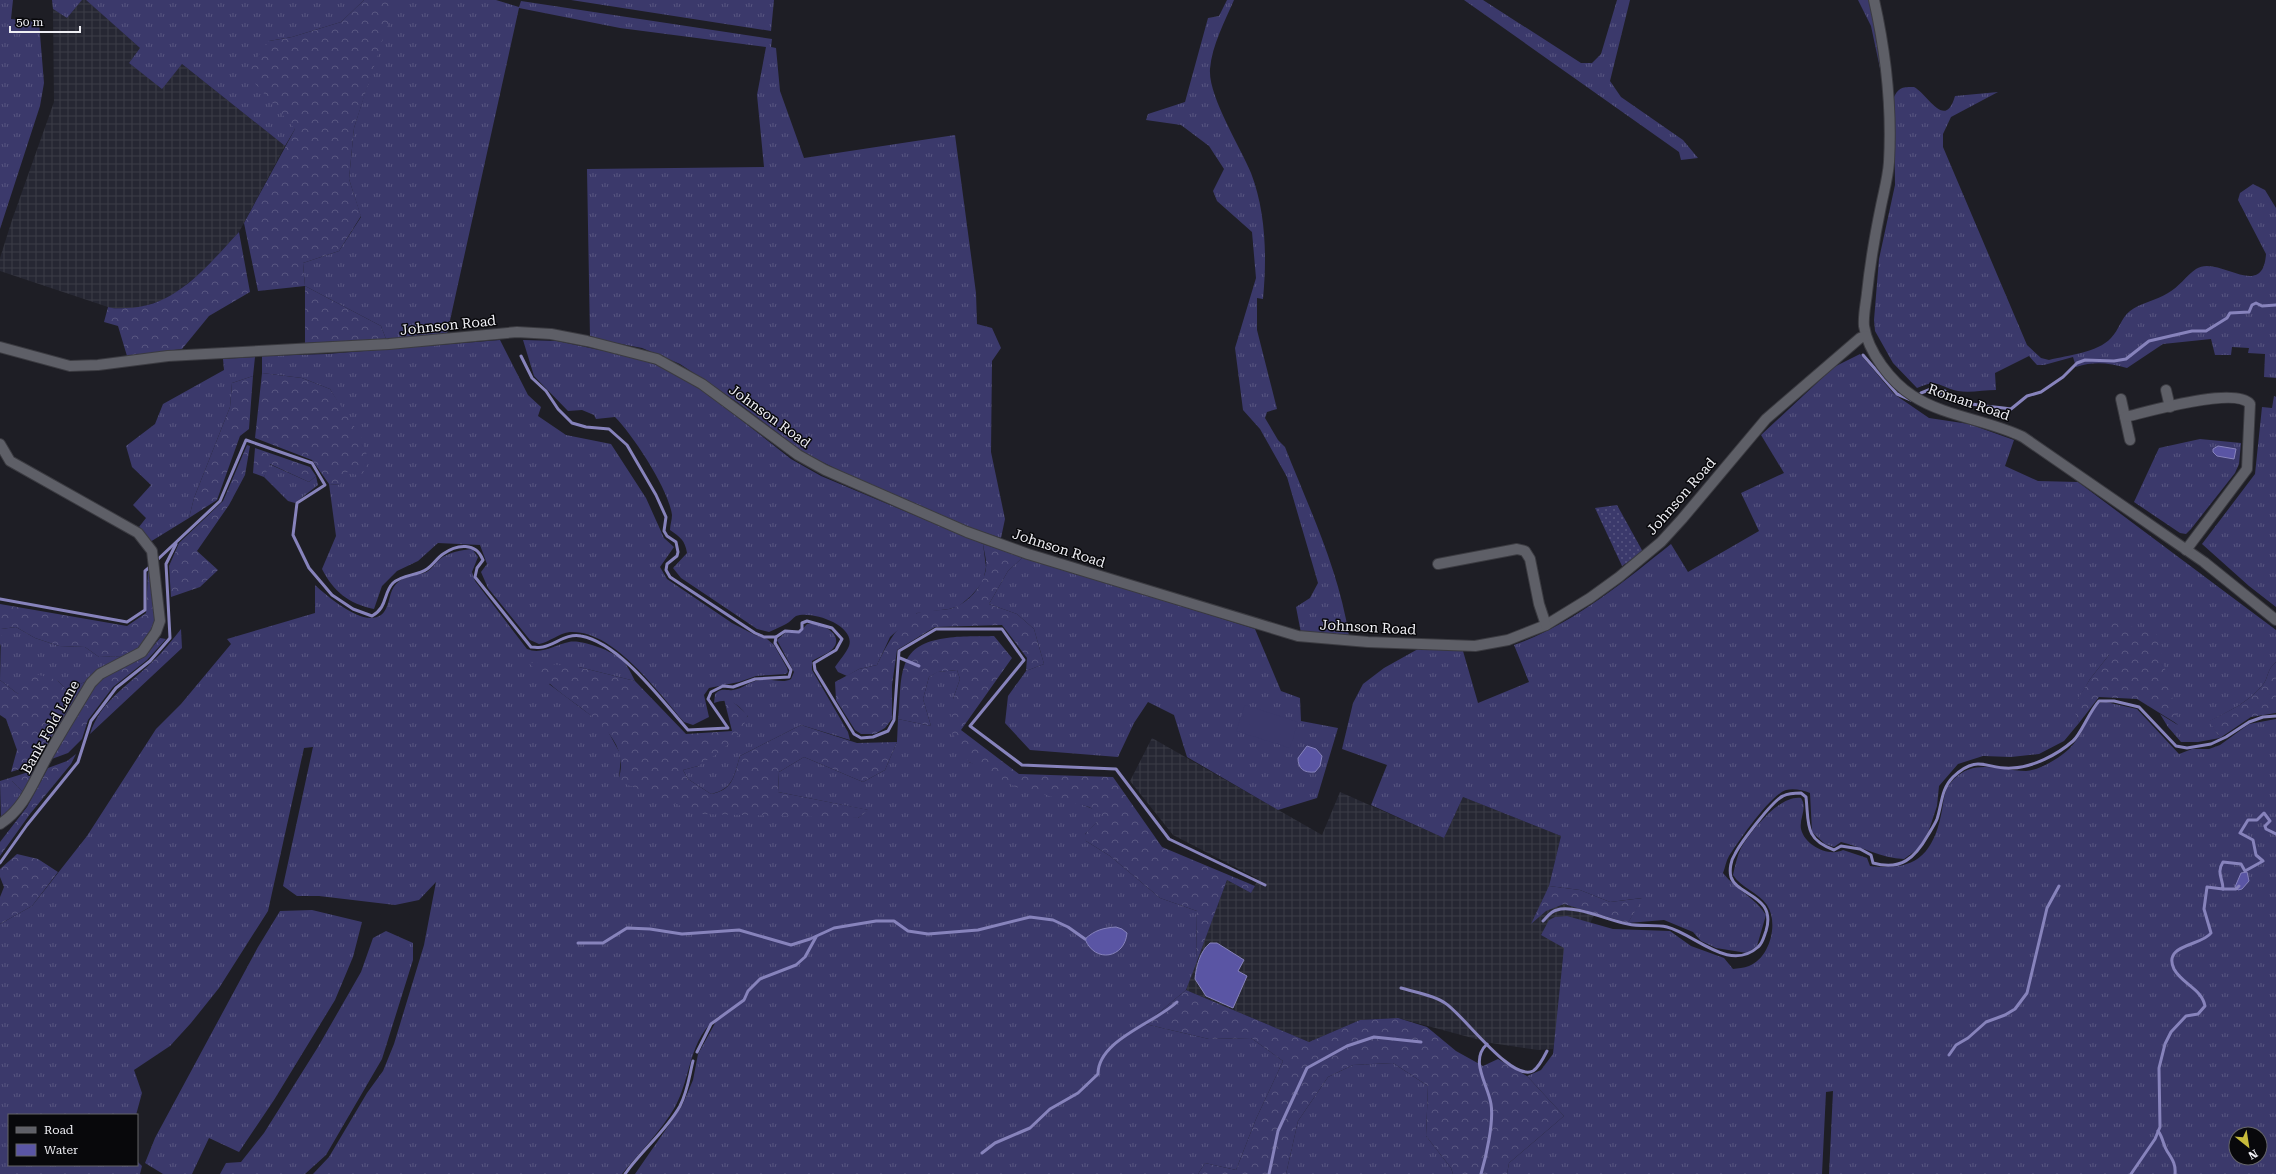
<svg xmlns="http://www.w3.org/2000/svg" width="2276" height="1174" font-family="'Roboto Serif',serif">
<style>
.industrial{fill:url(#industrial-grid)}
.grass{fill:url(#grass-tufts);fill-rule:evenodd}
.forest{fill:url(#forest-crowns)}
.park{fill:url(#park-dots)}
.pitch{fill:#3b396b}
.water{fill:#5a55a4;stroke:#8783bc}
.lines{fill:none;stroke-linecap:round;stroke-linejoin:round}
.stream{stroke:#8783bc;stroke-width:3}
.minor-casing{stroke:#3b3b41;stroke-width:12}
.minor{stroke:#5e5f67;stroke-width:10}
.labels{text-anchor:middle;dominant-baseline:central;stroke-width:3;stroke-linejoin:round;paint-order:stroke}
.street-label{font-size:14px;fill:#efeff4;stroke:#08080b}
</style>
<defs>
<pattern id="industrial-grid" width="8" height="8" patternUnits="userSpaceOnUse"><rect width="8" height="8" fill="#262733"/><path d="M0 4h8M4 0v8" fill="none" stroke="#3b3c47"/></pattern>
<pattern id="grass-tufts" width="24" height="20" patternUnits="userSpaceOnUse"><rect width="24" height="20" fill="#3b396b"/><path d="M3 7l-1-3M5 7V3M7 7l1-3M15 17l-1-3M17 17v-4M19 17l1-3" fill="none" stroke="#585681"/></pattern>
<pattern id="forest-crowns" width="20" height="18" patternUnits="userSpaceOnUse"><rect width="20" height="18" fill="#3b396b"/><path d="M2 6a3 3 0 1 1 6 0M12 15a3 3 0 1 1 6 0" fill="none" stroke="#585681"/></pattern>
<pattern id="park-dots" width="8" height="8" patternUnits="userSpaceOnUse"><rect width="8" height="8" fill="#3b396b"/><path d="M2 2h.1M6 6h.1" fill="none" stroke="#585681" stroke-width="1.8" stroke-linecap="round"/></pattern>
</defs>
<rect width="100%" height="100%" fill="#1e1e25"/>
<!-- industrial -->
<g class="industrial">
<polygon points="82,0 86,0 140,48 129,63 162,88 182,64 285,146 239,232 202,272 169,298 138,308 111,308 0,271 0,258 12,220 54,102 53,9 67,18"/>
<polygon points="1152,738 1322,835 1340,792 1444,838 1463,797 1561,836 1549,886 1599,906 1571,959 1553,1049 1538,1050 1491,1043 1398,1018 1360,1020 1309,1042 1186,990 1227,880 1251,893 1258,879 1173,835 1130,781"/>
</g>
<!-- grass -->
<g class="grass">
<polygon points="0,0 13,0 11,19 39,22 44,83 40,106 0,229"/>
<polygon points="52,0 82,0 67,18 53,9"/>
<polygon points="86,0 364,0 341,22 292,37 269,41 295,129 285,146 182,64 162,89 129,63 140,48"/>
<polygon points="394,0 496,0 519,7 521,1 772,39 771,47 776,48 780,91 804,158 955,135 976,293 977,324 992,328 1001,348 992,361 991,452 1005,519 1001,538 969,527 861,481 804,453 737,402 680,364 642,348 590,338 587,169 764,167 757,95 766,47 620,28 519,8 447,334 386,339 381,326 305,286 303,263 339,251 361,217 349,179 354,128"/>
<polygon points="571,0 774,0 771,31"/>
<path d="M1227,0H1234C1225,21 1212,45 1210,69C1208,96 1240,146 1251,173C1266,212 1267,257 1263,299L1257,298V330L1277,409L1267,412L1265,418L1278,440L1285,447C1309,508 1339,570 1349,636L1301,633L1296,607L1310,598L1318,583L1287,477L1260,429L1243,410L1235,348L1256,278L1252,232L1217,201L1213,191L1224,169L1209,146L1181,125L1146,120L1148,114L1185,102L1208,18L1219,16Z"/>
<polygon points="1464,0 1483,0 1581,63 1592,63 1601,54 1617,0 1630,0 1610,81 1621,97 1683,140 1698,158 1681,160 1679,152"/>
<polygon points="1858,0 1869,0 1884,70 1881,73 1871,26"/>
<path d="M1914,87C1928,94 1945,131 1955,96L1998,92L1951,117L1943,134V147L2027,345L2041,358L2049,360C2068,355 2097,353 2111,338C2119,330 2121,318 2130,311C2140,303 2157,300 2168,293C2179,287 2186,276 2196,269C2218,254 2263,302 2266,254L2238,200L2240,193L2253,184L2265,190L2276,208V378L2264,377L2265,354L2248,353L2249,348L2232,347L2231,355H2215L2211,339L2163,344L2127,368C2108,363 2095,361 2076,367L2073,357L2044,365H2037L2029,356L1995,373L1996,390C1984,390 1970,393 1958,391C1939,387 1939,378 1917,388L1893,363L1875,331L1874,320L1879,259L1895,185L1894,97C1899,87 1903,87 1914,87Z"/>
<path d="M500,340L528,395L541,407L538,416L566,435L611,444L646,498L664,538L674,547L660,567L667,579L732,623L755,635L767,639L774,645L787,668L788,672L786,674L756,676L739,682L709,688L704,695L709,717L693,725L684,722C659,693 613,629 570,632C559,633 550,642 539,644L530,640L488,588L481,572L487,564L480,545L438,543L418,561L397,571L382,586L374,609C349,604 333,591 322,569L336,536L329,484L340,485L343,411L330,389L302,378L262,373V356L327,354Z"/>
<path d="M523,340L557,341L647,360L699,387L791,459L821,476L983,544L986,567L983,582L971,596L959,606L949,609L917,613L890,637L877,665L859,669L847,676L838,672L835,667C839,661 846,653 849,646C856,625 811,610 796,616C793,618 790,622 786,624C781,627 775,629 769,632L757,629L681,578L673,568L687,553C685,540 680,537 670,530C670,525 672,520 672,515C669,490 633,435 615,417L596,419L594,415L582,410L568,411L534,376Z"/>
<path d="M1860,354L1894,394L1929,418L1969,424L2014,440L2005,466L2038,481L2078,482L2276,630V662C2266,670 2269,678 2262,686C2247,703 2229,711 2210,721L2220,738L2198,742H2181L2168,727L2160,714L2178,725L2109,655L2090,679L2074,707L2079,723L2064,741L2039,754L2011,757L1983,756L1958,764L1939,786L1937,806L1929,830L1919,848L1904,859C1881,858 1863,847 1841,842L1834,847L1825,844L1812,832L1810,793C1803,790 1793,788 1786,790C1769,796 1739,841 1729,856C1726,861 1725,868 1723,873C1736,890 1756,898 1766,915L1757,946L1747,953L1716,948L1701,941L1693,932L1664,920L1628,923L1642,898L1610,902L1580,890L1549,886L1561,836L1463,797L1444,838L1371,805L1387,765L1342,749L1353,703L1363,684L1384,668L1418,649L1463,651L1478,703L1529,682L1514,645C1573,624 1622,583 1671,544L1688,572L1759,531L1741,493L1784,473L1761,435L1834,367Z"/>
<polygon points="255,357 253,376 232,383 230,407 194,498 189,518 150,542 139,527 146,518 133,505 151,485 132,467 126,446 155,424 163,404 224,370 223,359"/>
<polygon points="2274,396 2276,397 2276,607 2249,586 2202,544 2255,474 2262,407 2272,408"/>
<polygon points="2200,439 2241,443 2239,464 2235,473 2191,529 2186,534 2180,533 2134,502 2159,448"/>
<polygon points="269,464 309,482 316,476 318,485 295,503 288,501 264,477"/>
<path d="M472,549L478,557L472,572L475,581L527,649C541,655 555,645 569,642C581,639 613,651 622,660C628,666 631,673 635,681L579,667L549,684L605,726L621,755L619,779L858,818L868,810L778,792L779,772L804,757L863,782L885,770L897,742L898,719L931,726L923,699L929,677L937,672L957,670L960,679L953,699L969,762L1096,810L1102,814L1100,819L1085,834L1086,841L1110,856L1160,898L1197,911L1196,964L1186,990L1145,1024L1209,1039L1251,1038L1283,1061L1256,1119L1236,1170L1205,1163L1198,1174H635L682,1106L693,1080L698,1054L719,1016C688,1039 692,1076 675,1107C661,1131 639,1153 622,1174H313L329,1157L367,1093L383,1071L394,1044L424,945L436,882L419,900L395,905L319,896H297L283,886L313,747L304,748L268,911L219,988L191,1023L170,1046L134,1070L142,1093L136,1115H9V1165H137V1161L142,1166L140,1174H0V924L32,906L87,836L156,729L181,704L231,644L227,639L315,613V585C327,596 368,632 384,612C390,604 389,591 396,584C403,576 415,576 424,573C431,571 435,563 440,559C449,552 462,550 472,549Z"/>
<polygon points="1023,557 1255,629 1281,691 1300,698 1301,721 1338,728 1317,798 1278,810 1187,757 1174,715 1148,702 1134,723 1118,757 1030,750 1005,723 1008,696 1026,671 1044,664 1034,629 1017,614 989,604 1008,571"/>
<path d="M807,624C823,622 849,637 829,652C824,655 817,658 812,661V670L848,732L850,740L801,725L740,756C734,775 734,789 711,794L688,779L683,770L698,766L748,716C737,704 731,697 714,703L715,694C722,687 725,691 733,690C742,689 750,681 760,680C770,678 783,684 791,679L794,672L777,640L786,632L799,633Z"/>
<polygon points="16,627 35,638 59,646 85,647 99,657 125,656 89,680 67,690 57,680 18,694 0,680 1,629"/>
<path d="M2106,702L2137,709L2179,754L2192,749H2209L2220,745L2249,724L2276,719V1174H1829L1833,1091L1826,1092L1822,1174H1507L1509,1163L1564,1116L1527,1076L1541,1070L1553,1054L1564,948L1541,935L1549,920L1555,917L1567,916L1613,929L1670,931L1691,946L1724,958L1733,969C1738,968 1744,968 1749,966C1770,958 1779,923 1767,905C1758,892 1741,888 1733,875C1735,866 1737,856 1741,848C1752,830 1779,795 1801,798C1808,808 1799,818 1801,829C1805,846 1829,857 1843,850L1867,858L1870,866C1912,871 1932,858 1941,815C1944,802 1943,789 1954,779C1975,758 2000,771 2026,771C2040,770 2058,759 2069,749C2082,736 2087,718 2098,703ZM2236,1134H2260V1158H2236Z"/>
<polygon points="0,781 12,781 26,795 1,820"/>
<polygon points="312,910 362,922 353,957 335,1000 274,1100 239,1152 209,1138 192,1174 163,1174 145,1163 155,1138 258,947 280,911"/>
<polygon points="386,931 413,943 413,960 382,1059 326,1155 305,1174 220,1174 226,1163 241,1162 264,1133 318,1047 361,972 373,938"/>
<polygon points="1393,1063 1428,1086 1426,1136 1451,1168 1453,1174 1286,1174 1298,1121 1328,1077 1353,1065"/>
</g>
<!-- forest -->
<g class="forest">
<polygon points="364,0 394,0 395,2 354,128 349,179 361,216 339,251 303,263 305,286 381,326 386,339 305,343 305,286 258,291 244,223 295,129 246,73 269,41 292,37 341,22"/>
<path d="M239,232L250,292L209,316L182,349L127,356L118,326L104,322L108,307C113,309 120,308 126,308C175,308 208,265 239,232Z"/>
<polygon points="262,373 302,378 330,389 361,437 369,462 361,476 347,472 340,485 329,484 312,460 255,438"/>
<polygon points="253,376 249,429 240,436 217,500 189,518 194,498 230,407 232,383"/>
<polygon points="247,445 250,446 245,475 229,505 197,551 218,570 200,587 171,597 169,566 179,543 223,501"/>
<polygon points="255,448 310,467 316,476 309,482 270,464 264,477 253,473"/>
<path d="M983,544L1023,557L1008,571L989,604L1017,614L1034,629L1044,664L1026,671L1027,658L1002,625L935,627L897,650L892,685V719L885,728L875,734H861L855,730L836,700L835,682L859,669L877,665C888,643 894,629 915,614C925,609 938,611 949,609C966,606 984,586 986,568C987,561 984,551 983,544Z"/>
<polygon points="152,569 156,620 151,631 139,650 125,656 99,657 85,647 59,646 35,638 16,627 1,629 2,642 0,646 0,604 127,626 146,613 148,572"/>
<polygon points="2109,621 2156,633 2179,725 2137,699 2099,697 2079,723 2073,707 2090,679 2109,655"/>
<path d="M181,629L182,648L90,734C100,701 129,685 152,662C163,652 172,640 181,629Z"/>
<path d="M994,636L1012,658L961,730L1019,774L1113,777L1162,847L1255,886L1251,893L1227,880L1196,964L1197,911L1160,898L1110,856L1086,841L1084,837C1087,828 1099,824 1101,814L1089,807L1016,787L969,762L949,727L953,699L960,679L957,670L938,672L929,677L923,699L931,726L898,719C900,703 899,678 905,664C916,632 967,637 994,636Z"/>
<polygon points="160,638 166,639 147,660 113,687 88,720 82,739 68,753 49,760 92,686 100,679 147,654"/>
<path d="M528,662L579,667L635,681L686,734L732,731L724,699L732,701L748,715L740,734L717,754L698,766L683,770L688,779L711,794C734,790 734,775 740,756L801,725L857,743L897,742L885,770L863,782L804,757L779,772L778,792L869,810L858,818L701,814L618,781C634,734 579,710 550,684C542,678 535,669 528,662Z"/>
<path d="M2276,662V713L2251,717L2220,738L2209,721C2229,711 2247,703 2262,686C2269,678 2266,670 2276,662Z"/>
<polygon points="32,673 57,680 67,690 89,680 38,763 11,772 17,750 6,719 0,715 0,680 18,694"/>
<polygon points="76,754 71,764 30,814 0,856 0,842 27,807 48,768 67,761"/>
<polygon points="38,769 26,795 12,781 0,781"/>
<polygon points="17,854 38,859 58,872 32,906 0,924 0,897 4,887 0,877 0,869"/>
<polygon points="1549,886 1580,890 1610,902 1643,898 1628,923 1564,904 1546,911 1531,924"/>
<polygon points="1186,990 1309,1042 1360,1020 1398,1018 1427,1027 1456,1051 1483,1066 1498,1059 1527,1076 1564,1116 1509,1163 1507,1174 1453,1174 1451,1168 1426,1136 1428,1086 1393,1063 1353,1065 1328,1077 1298,1121 1286,1174 1198,1174 1205,1163 1236,1170 1256,1119 1283,1061 1251,1038 1209,1039 1145,1024"/>
</g>
<!-- park -->
<polygon class="park" points="1617,505 1643,552 1622,566 1595,508"/>
<!-- pitch -->
<polygon class="pitch" points="1245,705 1298,722 1290,748 1236,731"/>
<!-- water -->
<g class="water">
<polygon points="2218,446 2236,449 2234,459 2217,456 2213,452 2213,449"/>
<path d="M1307,746L1316,749L1322,756L1320,766L1315,772C1304,773 1298,769 1298,758Z"/>
<polygon points="2247,872 2249,881 2242,889 2238,890 2235,887 2241,873"/>
<path d="M1116,927L1122,929L1127,933C1125,958 1095,964 1085,939C1095,930 1103,928 1116,927Z"/>
<path d="M1210,943H1217L1244,960L1238,971L1247,976L1233,1008L1206,996L1195,979C1196,967 1200,951 1210,943Z"/>
</g>
<g class="lines">
<!-- stream -->
<g class="stream">
<polyline points="1863,355 1897,394 1911,400"/>
<polyline points="521,356 532,378 546,391 558,409 572,423 586,427 609,429 627,445 656,495 666,517 664,531 667,536 676,542 678,552 677,556 667,564 666,570 670,577 755,633 764,637 776,637"/>
<path d="M1921,393L1931,389L1938,394L1945,391C1954,406 1994,406 2011,409L2027,396L2041,392L2063,377L2077,363L2085,360L2114,361L2126,359L2149,341L2192,331H2206L2227,318L2230,313L2249,312L2252,305L2256,303L2262,306L2276,305"/>
<path d="M156,561L220,501L246,440L312,463L325,485L297,503L293,535L309,568L332,595L353,609L372,616C388,607 383,593 393,583C403,574 417,576 427,569C433,565 437,558 443,554C457,544 476,542 483,560L477,568L475,577L531,647C535,647 539,648 543,647C556,644 567,633 581,636C620,643 662,701 688,730L728,728L708,699L711,692L723,686L733,687L755,679L789,677L791,670L775,643L776,637L785,631L799,632L802,629V623L807,621L832,628L842,639L836,650L814,663L815,670L854,734L861,738L873,737L888,731L894,720L899,651L936,629H1002L1024,660L970,726L1022,765L1116,769L1169,839L1265,885"/>
<polyline points="0,599 127,622 145,610 145,571 152,565"/>
<polyline points="900,658 919,666"/>
<polyline points="0,863 27,825 78,762 91,721 116,688 150,661 170,638 166,564 176,544"/>
<polyline points="2223,889 2236,889 2239,886"/>
<path d="M1543,921C1547,917 1551,911 1557,910C1573,904 1610,921 1628,924C1640,927 1655,924 1667,927C1695,934 1729,973 1758,947C1763,943 1764,936 1766,931C1777,895 1737,896 1731,877C1729,870 1731,860 1735,854C1741,842 1773,800 1783,796C1789,793 1796,793 1801,793L1806,797C1809,824 1804,839 1834,850L1841,846L1860,849L1871,855L1873,863C1901,871 1915,858 1928,835C1931,830 1935,824 1937,819C1942,804 1941,789 1953,777C1978,753 1987,770 2012,768C2033,767 2057,755 2073,741C2081,734 2089,712 2099,701H2114L2139,707L2176,746L2187,748L2211,744L2226,737L2249,722L2263,717L2276,716"/>
<polyline points="578,943 603,943 627,928 650,929 682,934 739,930 791,945 810,939 834,928 876,921 894,921 908,931 928,934 978,930 1030,917 1053,920 1068,927 1085,939"/>
<path d="M1401,988C1414,992 1434,995 1445,1003C1463,1014 1511,1082 1533,1071C1538,1068 1544,1057 1547,1051"/>
<polyline points="697,1052 711,1024 744,1000 748,991 760,979 796,965 805,957 816,937"/>
<polyline points="1949,1055 1956,1045 1968,1038 1986,1022 2005,1015 2015,1009 2027,993 2047,908 2059,886"/>
<path d="M2158,1131C2163,1137 2163,1145 2167,1151C2172,1159 2176,1164 2175,1174"/>
<path d="M982,1153L995,1143L1030,1128L1050,1109L1078,1093L1098,1074C1098,1040 1155,1023 1177,1002"/>
<path d="M625,1174C642,1150 666,1131 680,1106C688,1090 689,1077 693,1061"/>
<polyline points="1269,1174 1278,1131 1307,1068 1347,1046 1374,1037 1421,1042"/>
<path d="M1481,1174C1486,1157 1494,1122 1491,1104C1488,1084 1469,1061 1487,1044"/>
<path d="M2131,1174L2155,1139L2160,1127L2159,1068L2165,1044L2171,1032L2186,1016L2198,1014L2205,1006C2202,989 2182,984 2174,969C2162,944 2202,946 2211,933L2204,909L2207,887L2223,889C2223,878 2216,873 2223,862L2241,864L2245,871L2263,861L2256,855L2253,840L2240,833L2248,820H2257L2264,813L2270,821L2265,826L2266,829L2276,834"/>
</g>
<!-- minor casing -->
<g class="minor-casing">
<g id="minor">
<path d="M1874,0C1886,53 1892,107 1889,162C1888,177 1884,191 1881,206C1875,235 1870,264 1867,293C1866,303 1863,315 1864,326C1868,352 1891,382 1913,396C1946,417 1988,420 2023,437L2204,562L2276,620"/>
<polyline points="0,347 70,366 98,365 168,356 389,344 517,332 551,334 587,341 657,359 702,384 798,455 825,470 967,532 1028,554 1298,636 1368,642 1475,646 1508,640 1546,625 1590,598 1619,577 1661,542 1682,519 1766,419 1860,338 1866,336"/>
<polyline points="2166,390 2170,407"/>
<polyline points="2121,399 2130,440"/>
<path d="M2125,417C2147,412 2235,386 2250,404L2247,469L2186,550"/>
<path d="M0,444L10,461L138,533L152,551L160,621L156,632L142,652L100,674L91,683C76,708 61,732 47,757C33,782 25,808 0,824"/>
<polyline points="1438,564 1517,549 1525,551 1530,559 1539,604 1546,625"/>
</g>
</g>
<!-- minor -->
<use href="#minor" class="minor"/>
</g>
<g class="labels">
<!-- street labels -->
<g class="street-label">
<text transform="translate(448 325) rotate(-6)">Johnson Road</text>
<text transform="translate(1969 402) rotate(19)">Roman Road</text>
<text transform="translate(770 416) rotate(36)">Johnson Road</text>
<text transform="translate(1681 496) rotate(-49)">Johnson Road</text>
<text transform="translate(1059 548) rotate(18)">Johnson Road</text>
<text transform="translate(1368 627) rotate(3)">Johnson Road</text>
<text transform="translate(50 727) rotate(-61)">Bank Fold Lane</text>
</g>
</g>
<!-- legend -->
<rect x="8" y="1114" width="130" height="52" fill="#08080b" stroke="#646468"/>
<rect x="16" y="1127" width="20" height="6" fill="#5e5f67" stroke="#646468"/>
<text x="44" y="1134" font-size="12" fill="#efeff4">Road</text>
<rect x="16" y="1144" width="20" height="12" fill="#5a55a4" stroke="#646468"/>
<text x="44" y="1154" font-size="12" fill="#efeff4">Water</text>
<!-- north arrow -->
<g transform="translate(2248 1146) rotate(150)"><circle r="19" fill="#08080b" stroke="#646468"/>
<path d="M0-3L7 15L0 10L-7 15Z" fill="#c8bb3b"/>
<text y="-6" font-size="11" font-weight="bold" text-anchor="middle" fill="#efeff4">N</text>
</g>
<!-- scale -->
<path d="M10 26v6h70v-6" fill="none" stroke="#efeff4" stroke-width="2"/>
<text x="16" y="26" font-size="12" fill="#efeff4" stroke="#08080b" stroke-width="3" paint-order="stroke">50 m</text>
</svg>
